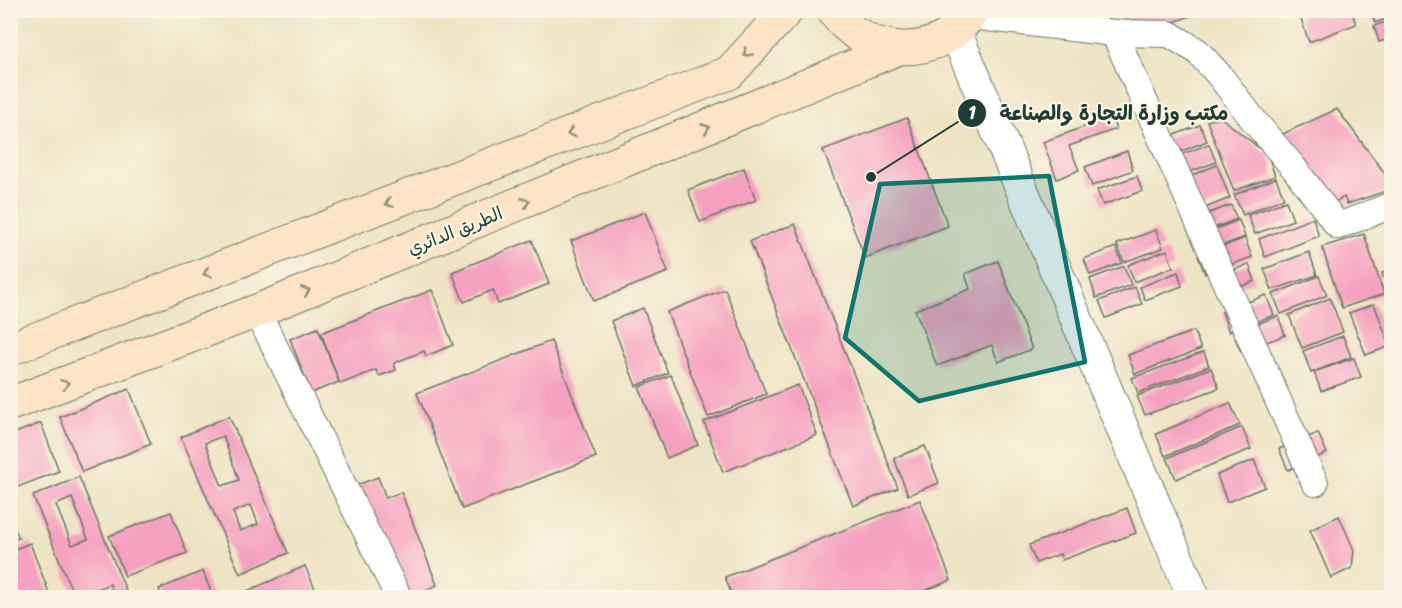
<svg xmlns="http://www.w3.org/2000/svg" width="1402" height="608" font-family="Sriracha,'Playpen Sans Arabic',sans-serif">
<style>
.building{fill:#f5a1bf;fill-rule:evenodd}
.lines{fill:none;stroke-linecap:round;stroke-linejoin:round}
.minor-casing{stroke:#677767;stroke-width:28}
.tertiary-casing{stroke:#677767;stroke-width:34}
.secondary-casing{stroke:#677767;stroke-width:35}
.minor{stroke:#fff;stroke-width:26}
.tertiary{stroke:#fff;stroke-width:32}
.secondary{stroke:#fee4c6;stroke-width:33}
.oneway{stroke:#8e907d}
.marked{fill:#0f766e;fill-opacity:0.2;stroke:#0f766e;stroke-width:4.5;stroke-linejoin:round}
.labels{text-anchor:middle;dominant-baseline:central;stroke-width:4.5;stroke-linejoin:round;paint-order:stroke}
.street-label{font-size:18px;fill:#1f3d34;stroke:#fcf5e5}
.leader{fill:none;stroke:#1f3d34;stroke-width:2}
.callout-dot{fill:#1f3d34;stroke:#fcf5e5;stroke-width:2}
.mark-label{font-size:18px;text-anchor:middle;font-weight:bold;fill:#fff}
.callout-label{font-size:20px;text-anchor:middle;font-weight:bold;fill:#1f3d34;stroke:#fcf5e5;stroke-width:4.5;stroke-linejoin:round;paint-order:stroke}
</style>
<rect width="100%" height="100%" fill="#fcf5e5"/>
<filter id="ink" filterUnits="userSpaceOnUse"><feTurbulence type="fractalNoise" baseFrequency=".0167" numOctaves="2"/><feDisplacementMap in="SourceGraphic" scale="12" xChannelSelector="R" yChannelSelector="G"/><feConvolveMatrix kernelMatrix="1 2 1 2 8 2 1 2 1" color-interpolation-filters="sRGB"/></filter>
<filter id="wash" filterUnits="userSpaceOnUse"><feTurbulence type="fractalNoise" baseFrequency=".008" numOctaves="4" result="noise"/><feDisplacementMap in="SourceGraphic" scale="24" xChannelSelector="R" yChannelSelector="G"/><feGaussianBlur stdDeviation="1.35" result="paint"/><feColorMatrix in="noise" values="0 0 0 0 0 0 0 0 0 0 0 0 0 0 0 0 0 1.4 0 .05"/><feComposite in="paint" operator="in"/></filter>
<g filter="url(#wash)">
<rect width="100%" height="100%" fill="#eee4c5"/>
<g id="blocks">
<!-- building -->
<g class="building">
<polygon points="1125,10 1206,10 1156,29 1131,26"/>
<polygon points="1316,10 1351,10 1356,24 1309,42 1300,16"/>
<polygon points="1370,10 1392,10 1392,17 1375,23"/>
<polygon points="1392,20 1392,38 1379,42 1374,26"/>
<polygon points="1337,109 1392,183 1392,189 1347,204 1344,197 1331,204 1274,138"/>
<polygon points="1111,117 1116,129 1069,146 1079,170 1057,179 1043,142"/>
<polygon points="1220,117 1268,155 1275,176 1234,191 1207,121"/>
<polygon points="907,118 948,226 865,258 823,150"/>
<polygon points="1200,125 1207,141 1157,161 1151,144"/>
<polygon points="1209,144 1216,162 1171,179 1164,161"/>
<polygon points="1127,151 1133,170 1092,186 1085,167"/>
<polygon points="1217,165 1230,198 1200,210 1175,182"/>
<polygon points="744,168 756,200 700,222 688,190"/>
<polygon points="1137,176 1142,191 1103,205 1097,190"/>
<polygon points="1276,178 1284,198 1243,215 1234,195"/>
<polygon points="1286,201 1293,220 1255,234 1248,215"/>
<polygon points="1231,205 1237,219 1194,236 1188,221"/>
<polygon points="645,212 668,272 594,301 571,241"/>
<polygon points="1313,218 1319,236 1265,257 1259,239"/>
<polygon points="1239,220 1245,237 1202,253 1195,237"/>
<polygon points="795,224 898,488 853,506 750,241"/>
<polygon points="1156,230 1163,248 1124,262 1117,244"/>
<polygon points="1364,234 1384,294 1342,308 1322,247"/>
<polygon points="1245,238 1252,257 1205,274 1198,256"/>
<polygon points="532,240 549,284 498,304 493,290 464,302 452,272"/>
<polygon points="1116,247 1122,263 1090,275 1084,259"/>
<polygon points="1167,250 1173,267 1134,282 1128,265"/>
<polygon points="1309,252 1317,275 1272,290 1264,269"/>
<polygon points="998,261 1032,349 998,362 992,345 937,366 915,310 970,289 965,274"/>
<polygon points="1249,264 1255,281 1219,295 1213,278"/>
<polygon points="1124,266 1131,285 1096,298 1090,279"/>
<polygon points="1392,269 1392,297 1390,298 1382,273"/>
<polygon points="1178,272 1182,286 1145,300 1140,287"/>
<polygon points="1319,276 1327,295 1281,314 1273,294"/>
<polygon points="1135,287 1142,304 1106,318 1099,301"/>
<polygon points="725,289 766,394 708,417 667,312"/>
<polygon points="432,290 453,345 426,356 424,351 394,363 396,370 379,376 376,370 340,384 321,333"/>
<polygon points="1266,295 1274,315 1229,332 1222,312"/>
<polygon points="1330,298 1343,332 1302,348 1289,315"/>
<polygon points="1374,304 1390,346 1366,355 1349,313"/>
<polygon points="643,308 668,373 636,386 611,321"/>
<polygon points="1278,316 1285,335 1241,352 1233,333"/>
<polygon points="318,328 339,382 311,393 290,339"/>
<polygon points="1194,331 1201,349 1135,374 1128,355"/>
<polygon points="1343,336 1351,357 1311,373 1303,351"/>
<polygon points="551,341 596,457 462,509 417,393"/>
<polygon points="1204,352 1209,366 1138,393 1132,378"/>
<polygon points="1354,358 1361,377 1321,391 1314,372"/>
<polygon points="1211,368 1219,388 1145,415 1137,396"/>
<polygon points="671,375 698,445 667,458 639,387"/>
<polygon points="798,385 817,435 723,472 704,422"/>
<polygon points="129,389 151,444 82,472 60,417"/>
<polygon points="1230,403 1240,425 1165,456 1156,434"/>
<path d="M229,416L288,553L240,574L181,437ZM223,436L239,480L222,486L205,443ZM251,505L258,524L240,531L233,512Z"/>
<polygon points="41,423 59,471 10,490 10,435"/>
<polygon points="1242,427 1251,449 1176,479 1167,458"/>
<polygon points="1318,433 1327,453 1288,470 1279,449"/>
<polygon points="925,446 939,483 908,495 894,458"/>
<polygon points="1254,460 1265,487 1227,502 1217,475"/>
<path d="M79,477L129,598H115L110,584L93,591L95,598H75L33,496ZM72,498L88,539L72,545L56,505Z"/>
<polygon points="378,477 386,498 401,492 437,585 405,598 352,487"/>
<polygon points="920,500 951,580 907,598 733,598 725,577"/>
<polygon points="1127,508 1136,533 1062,560 1060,554 1036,563 1029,545"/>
<polygon points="171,512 187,553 125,576 109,536"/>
<polygon points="1339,516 1354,550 1352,568 1331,578 1310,530"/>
<polygon points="10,518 19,538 10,541"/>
<polygon points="30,543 51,598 10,598 10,551"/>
<polygon points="305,566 319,598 239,598 238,595"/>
<polygon points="203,571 213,598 196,598 194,593 182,598 163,598 159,589"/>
</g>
</g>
</g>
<g filter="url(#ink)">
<use href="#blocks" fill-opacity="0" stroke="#677767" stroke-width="1.5"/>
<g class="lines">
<!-- minor casing -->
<g class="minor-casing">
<g id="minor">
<polyline points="970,16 1114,33 1169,34 1197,51 1219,75 1255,122 1294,168 1338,226 1392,205"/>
<polyline points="1114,33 1315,483"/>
<polyline points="257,311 399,598"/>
</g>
</g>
<!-- tertiary casing -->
<g class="tertiary-casing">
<polyline id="tertiary" points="955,31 1194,598"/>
</g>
<!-- secondary casing -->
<g class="secondary-casing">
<g id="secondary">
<path d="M833,10C865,59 942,62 973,10"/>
<polyline points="10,349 729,73 787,10"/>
<polyline points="10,404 257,311 896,49"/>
</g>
</g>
<!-- minor -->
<use href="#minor" class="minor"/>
<!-- tertiary -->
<use href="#tertiary" class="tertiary"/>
<!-- secondary -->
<use href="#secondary" class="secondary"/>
</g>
<!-- one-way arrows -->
<defs><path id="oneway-chevron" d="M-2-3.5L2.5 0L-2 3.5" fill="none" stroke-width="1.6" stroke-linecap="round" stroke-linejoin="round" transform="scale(1.5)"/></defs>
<g class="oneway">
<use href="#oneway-chevron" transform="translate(747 53) rotate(133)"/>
<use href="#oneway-chevron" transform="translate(706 128) rotate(-22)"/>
<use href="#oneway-chevron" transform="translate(571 133) rotate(159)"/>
<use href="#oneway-chevron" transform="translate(526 202) rotate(-22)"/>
<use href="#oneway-chevron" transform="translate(389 203) rotate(159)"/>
<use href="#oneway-chevron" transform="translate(207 273) rotate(159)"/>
<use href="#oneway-chevron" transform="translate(306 291) rotate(-22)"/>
<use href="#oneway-chevron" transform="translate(65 384) rotate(-21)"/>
</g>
</g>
<!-- marked area -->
<path class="marked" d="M1049,176L1085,362L919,401L845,338L880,184Z"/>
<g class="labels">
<!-- street labels -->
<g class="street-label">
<text transform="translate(455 231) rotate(-22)">الطريق الدائري</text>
</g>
</g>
<!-- callouts -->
<path class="leader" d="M871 177L972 113"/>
<g class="callout-dot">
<circle cx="871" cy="177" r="6"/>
<circle cx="972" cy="113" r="15"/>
</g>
<g class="mark-label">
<text x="972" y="119">1</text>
</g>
<g class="callout-label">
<text x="1114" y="120">مكتب وزارة التجارة والصناعة</text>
</g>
<!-- margin -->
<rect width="1402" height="608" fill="none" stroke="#fcf5e5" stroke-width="36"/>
</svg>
